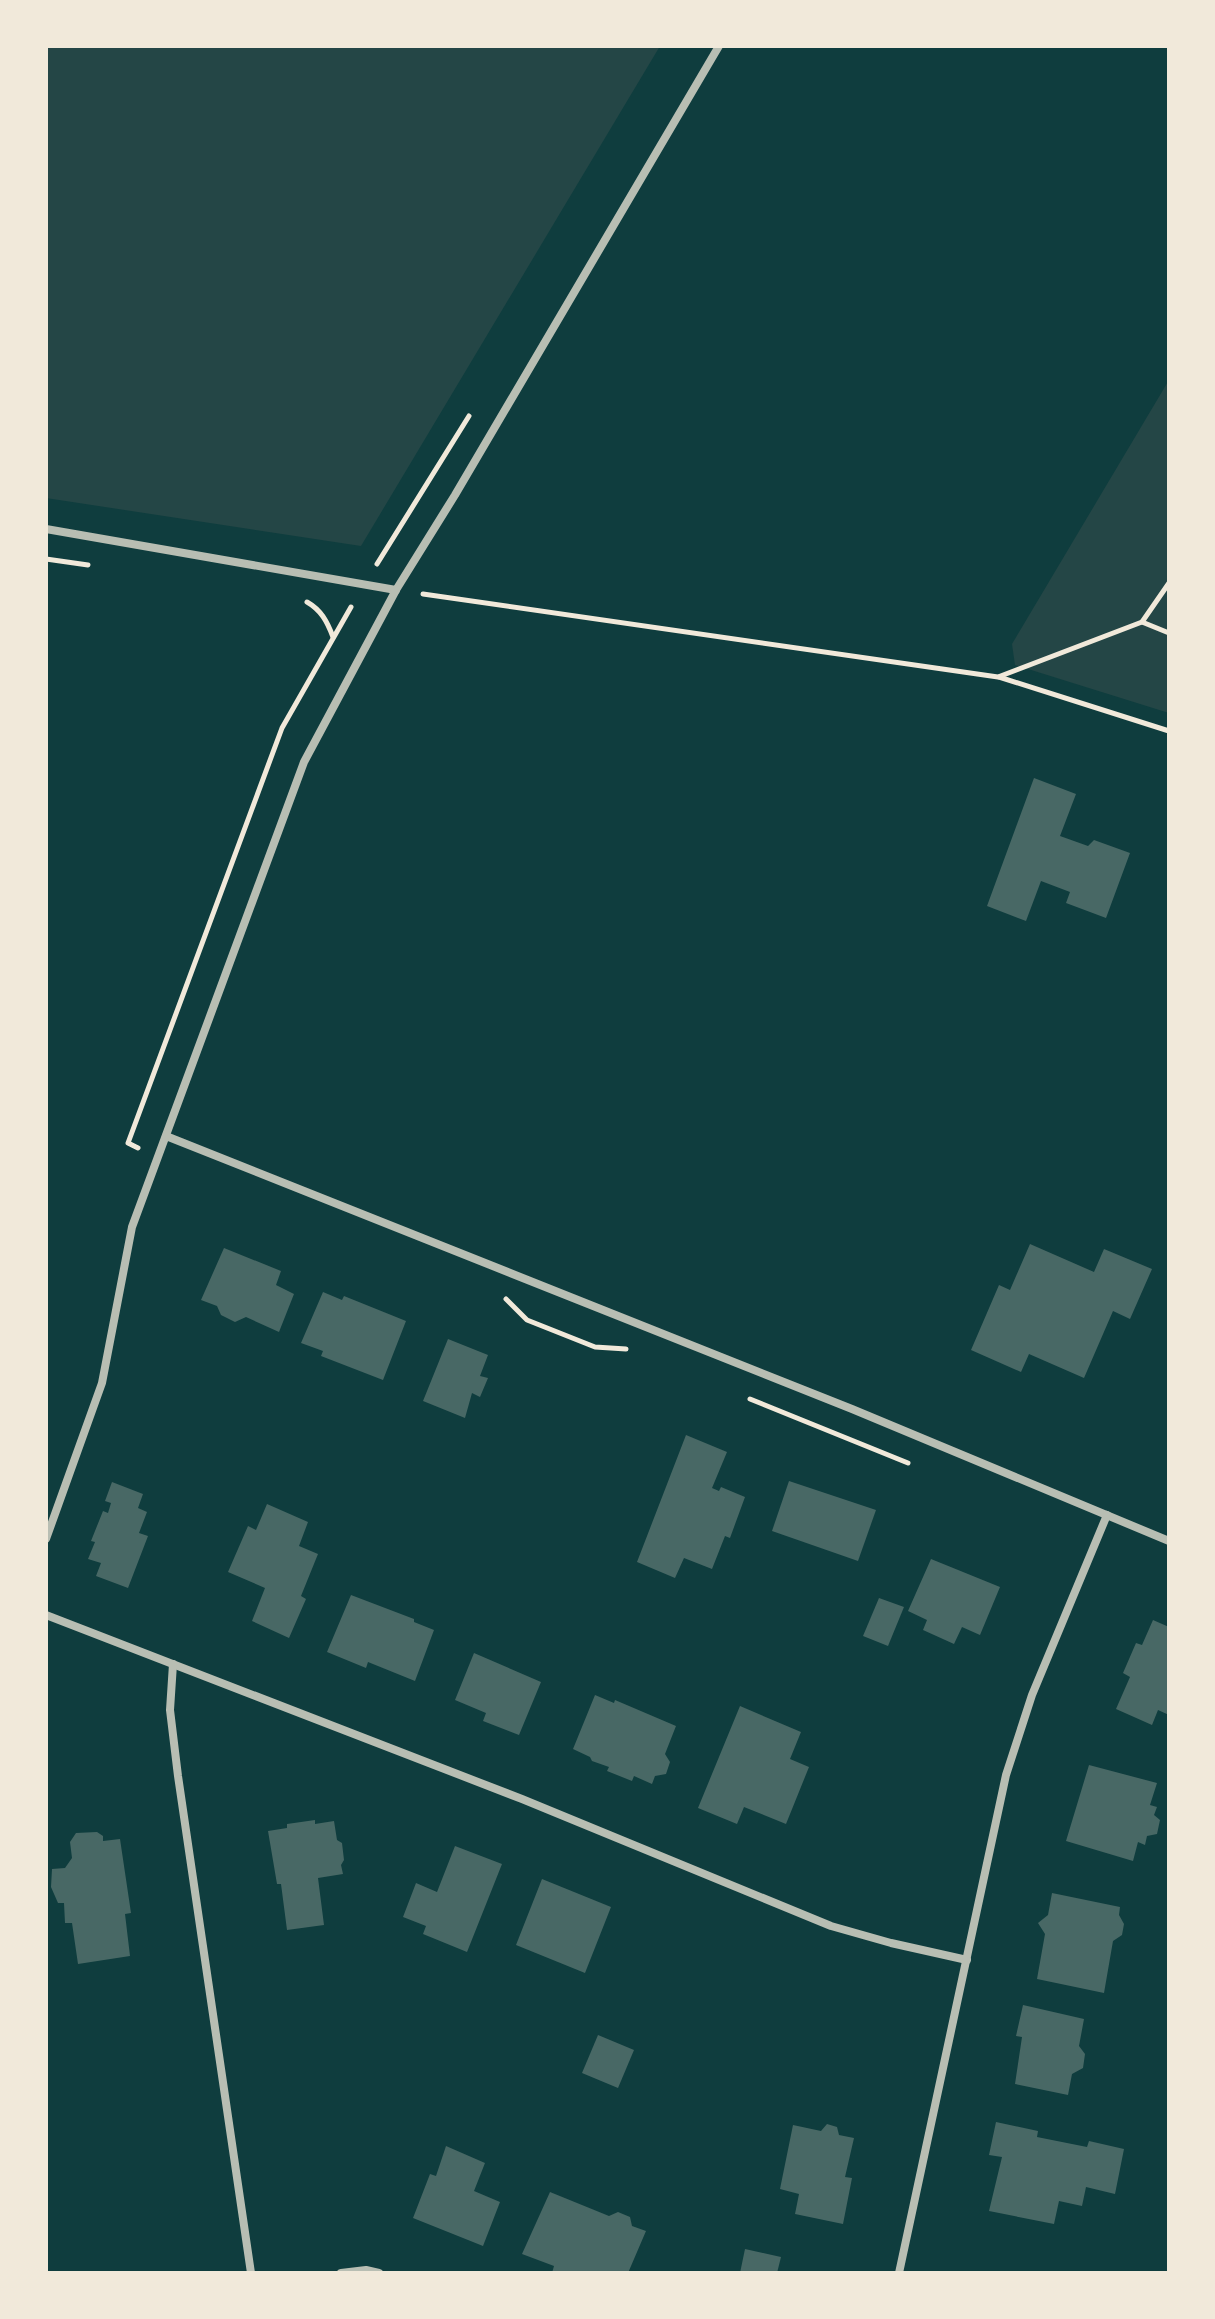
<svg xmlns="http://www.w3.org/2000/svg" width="1215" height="2319" font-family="'Work Sans',sans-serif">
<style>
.green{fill:#244646}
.building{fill:#486865}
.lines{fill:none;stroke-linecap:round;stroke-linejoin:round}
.path{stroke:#f1e9da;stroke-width:5}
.minor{stroke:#b8beb3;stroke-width:8}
</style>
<rect width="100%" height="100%" fill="#0f3d3e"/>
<!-- green -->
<g class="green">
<polygon points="46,46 660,46 361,546 46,498"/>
<polygon points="1169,380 1169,713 1015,665 1012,644"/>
</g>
<!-- building -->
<g class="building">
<polygon points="1034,778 1076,794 1060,836 1088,846 1094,840 1130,853 1106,918 1066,903 1070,892 1041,881 1026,921 987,906"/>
<polygon points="1030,1244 1094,1272 1104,1249 1152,1269 1130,1319 1113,1311 1084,1378 1029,1354 1021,1372 971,1350 999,1285 1010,1290"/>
<polygon points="224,1248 281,1271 276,1285 294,1294 279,1332 246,1317 235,1322 221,1315 217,1306 201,1300"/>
<polygon points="323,1292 342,1300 344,1296 406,1321 383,1380 321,1356 323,1351 301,1343"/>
<polygon points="448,1339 488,1355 480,1376 488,1378 480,1397 472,1393 465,1418 423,1401"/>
<polygon points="686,1435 727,1452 712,1488 719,1491 721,1487 745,1497 730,1538 725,1536 712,1569 684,1558 675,1578 637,1562"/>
<polygon points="789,1481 876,1510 858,1561 772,1531"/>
<polygon points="112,1482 143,1494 138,1508 147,1512 139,1533 148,1536 128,1588 96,1576 101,1563 88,1559 95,1542 91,1541 103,1511 108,1513 111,1503 105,1501"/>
<polygon points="267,1504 308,1522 299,1546 318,1554 301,1596 306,1599 289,1638 252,1621 265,1588 228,1572 248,1526 256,1530"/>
<polygon points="931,1559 1000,1587 980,1635 962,1627 954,1644 923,1630 927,1620 908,1611"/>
<polygon points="351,1595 414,1619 414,1622 434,1630 415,1681 368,1662 366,1668 327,1652"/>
<polygon points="879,1598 904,1607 888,1646 863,1636"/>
<polygon points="1153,1620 1169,1627 1169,1715 1158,1710 1152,1725 1116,1709 1130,1677 1123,1673 1136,1643 1142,1645"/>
<polygon points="474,1653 541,1682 519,1735 483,1721 486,1713 455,1700"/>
<polygon points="595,1695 614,1703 615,1700 676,1726 665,1754 670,1762 666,1774 655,1776 652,1784 634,1776 632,1781 607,1771 609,1767 592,1761 590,1757 573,1749"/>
<polygon points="740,1706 801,1732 790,1759 809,1767 786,1824 744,1807 737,1824 698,1808"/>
<polygon points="1089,1765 1157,1783 1150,1805 1157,1807 1154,1815 1160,1820 1157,1834 1147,1836 1145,1845 1138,1842 1133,1861 1066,1841"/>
<polygon points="315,1820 315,1824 334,1821 337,1840 342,1843 344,1860 341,1865 343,1874 318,1878 324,1925 287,1930 281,1884 277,1884 268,1831 287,1828 287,1824"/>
<polygon points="97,1832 103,1836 103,1841 120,1839 131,1913 125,1914 130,1956 78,1964 72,1923 65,1923 64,1903 58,1903 51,1887 52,1869 65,1868 72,1858 70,1842 76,1833"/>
<polygon points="455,1846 502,1864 467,1952 423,1934 426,1926 403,1917 416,1883 437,1892"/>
<polygon points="542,1879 611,1907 585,1973 516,1945"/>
<polygon points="1052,1893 1120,1907 1119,1915 1124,1924 1122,1935 1113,1941 1104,1993 1037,1979 1045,1934 1038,1923 1048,1915"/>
<polygon points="1023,2005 1084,2019 1079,2046 1085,2054 1083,2068 1072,2074 1068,2095 1015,2084 1022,2037 1016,2036"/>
<polygon points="598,2035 634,2050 618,2088 582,2073"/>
<polygon points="996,2122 1038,2131 1037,2137 1087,2147 1089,2141 1124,2149 1115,2194 1086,2187 1082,2206 1059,2201 1054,2224 989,2211 1002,2157 989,2155"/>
<polygon points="827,2124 837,2127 839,2135 854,2138 845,2177 852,2178 843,2224 795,2214 799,2194 780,2189 793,2125 821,2131"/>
<polygon points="446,2146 485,2163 474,2191 500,2202 483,2246 413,2218 430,2174 436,2176"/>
<polygon points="550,2192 609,2216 618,2212 630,2217 632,2226 646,2231 628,2273 552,2273 554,2266 522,2254"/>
<polygon points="745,2249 781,2257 777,2273 740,2273"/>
</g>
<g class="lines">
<!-- path -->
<g class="path">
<polyline points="46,559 88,565"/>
<polyline points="377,564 469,416"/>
<polyline points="1169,583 1142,622 1169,633"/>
<polyline points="423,594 998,677 1142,622"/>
<path d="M307,602C321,610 327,621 333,637"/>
<polyline points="999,677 1169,731"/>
<polyline points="138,1148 128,1143 282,728 351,607"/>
<polyline points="506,1299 527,1320 595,1347 626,1349"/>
<polyline points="750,1399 908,1463"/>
</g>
<!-- minor -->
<g class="minor">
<polyline points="46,529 396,590"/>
<polyline points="166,1136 852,1409 1169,1541"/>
<polyline points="46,1539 102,1383 132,1227 304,762 396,590 455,495 719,46"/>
<polyline points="46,1615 522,1799 831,1926 891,1943 967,1960"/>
<polyline points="173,1664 170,1710 178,1776 251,2273"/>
<polyline points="341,2273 366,2270 379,2273"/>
<polyline points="899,2273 1006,1775 1032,1695 1107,1515"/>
</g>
</g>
<!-- border -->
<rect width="1215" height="2319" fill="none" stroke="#f1e9da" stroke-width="96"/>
</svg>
